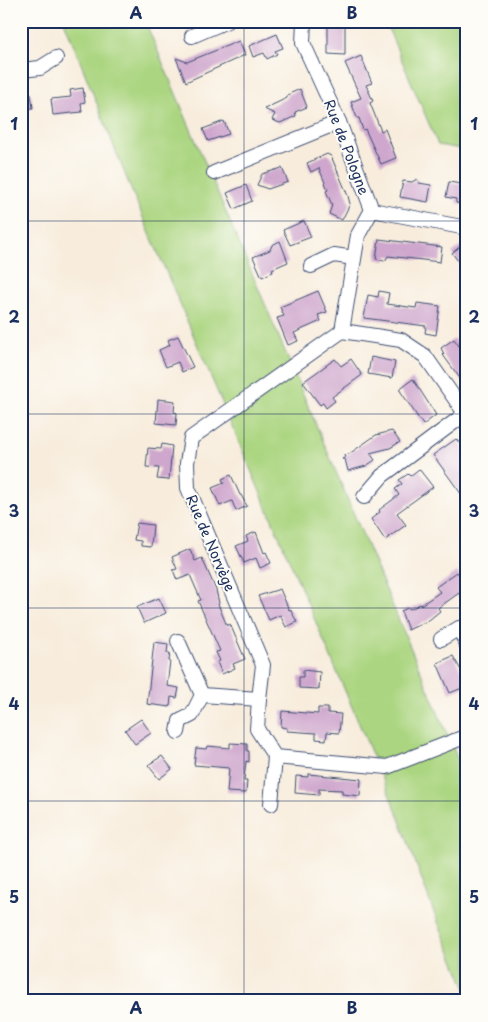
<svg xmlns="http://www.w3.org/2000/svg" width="488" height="1022" font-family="'Playpen Sans',sans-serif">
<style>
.green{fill:#abd580;stroke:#63826f}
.building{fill:#cfa7ce}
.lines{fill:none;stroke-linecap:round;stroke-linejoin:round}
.minor-casing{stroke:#3c4c71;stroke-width:16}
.minor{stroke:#fff;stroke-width:14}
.grid{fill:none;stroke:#1b2f5e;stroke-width:1;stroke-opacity:0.55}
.labels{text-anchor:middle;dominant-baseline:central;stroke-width:4;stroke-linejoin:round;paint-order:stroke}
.street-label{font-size:14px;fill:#1b2f5e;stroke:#fdfcf7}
.neatline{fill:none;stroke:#1b2f5e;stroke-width:2}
.grid-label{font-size:16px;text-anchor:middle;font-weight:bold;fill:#1b2f5e}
</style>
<rect width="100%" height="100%" fill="#fdfcf7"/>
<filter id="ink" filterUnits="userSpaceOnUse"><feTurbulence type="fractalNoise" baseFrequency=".02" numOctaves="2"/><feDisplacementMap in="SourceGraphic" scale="10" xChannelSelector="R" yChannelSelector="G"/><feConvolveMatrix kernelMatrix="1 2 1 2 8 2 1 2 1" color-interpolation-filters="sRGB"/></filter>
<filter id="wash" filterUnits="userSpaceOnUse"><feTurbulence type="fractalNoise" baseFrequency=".0096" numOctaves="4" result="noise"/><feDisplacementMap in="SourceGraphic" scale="20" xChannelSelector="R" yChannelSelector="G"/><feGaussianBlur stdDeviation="1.12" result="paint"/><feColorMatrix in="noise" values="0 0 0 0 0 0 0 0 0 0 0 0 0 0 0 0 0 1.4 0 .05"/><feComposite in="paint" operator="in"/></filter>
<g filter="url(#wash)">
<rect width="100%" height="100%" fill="#f8eddd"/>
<!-- green -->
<g class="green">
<polygon points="64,21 145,21 467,781 467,991 433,910 398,815 133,194"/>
<polygon points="385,21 467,21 467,150 438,145"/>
</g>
<g id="blocks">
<!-- building -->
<g class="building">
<polygon points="328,23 345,23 345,55 328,54"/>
<polygon points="277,34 283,48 275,51 277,54 267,59 264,53 253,57 249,46"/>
<polygon points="239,41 245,55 186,82 176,58 187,62"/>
<polygon points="361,56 372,83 366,85 373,101 370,103 381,131 385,129 396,158 381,164 365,129 363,130 359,118 357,118 351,102 361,98 345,63"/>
<polygon points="83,88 85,102 81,103 82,112 53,115 51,99 71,97 70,90"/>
<polygon points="300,89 307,107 295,112 296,116 280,123 272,120 275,114 264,109 287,98 287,95"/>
<polygon points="31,94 33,108 21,109 21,95"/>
<polygon points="224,121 229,134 208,141 203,129"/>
<polygon points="327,154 331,156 348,196 350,204 342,220 329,214 332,205 326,191 328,190 319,168 311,172 307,163"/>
<polygon points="282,168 288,182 268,189 257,185 262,174"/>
<polygon points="417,179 419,183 431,185 428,202 400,197 403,181 412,182"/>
<polygon points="449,182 467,185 467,205 456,203 456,199 446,197"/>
<polygon points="246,185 252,201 234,209 227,193"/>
<polygon points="304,221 311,237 290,245 283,230"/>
<polygon points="379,239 442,247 440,262 388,256 385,261 376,259"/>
<polygon points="280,241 288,262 272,269 273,272 262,277 253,257 270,250 272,245"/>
<polygon points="467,241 467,273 452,253"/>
<polygon points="318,291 327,312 318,315 321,321 294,333 298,341 288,345 277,318 284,316 280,307"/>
<polygon points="379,291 389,293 387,304 416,308 417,303 440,306 436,335 425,333 426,326 364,318 368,295 378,297"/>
<polygon points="178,336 193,367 182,372 178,362 166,367 159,350 170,345 168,340"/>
<polygon points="454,339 467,357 467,388 443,355 444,354 441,348"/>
<polygon points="371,357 395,362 392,378 368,374"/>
<polygon points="335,359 341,366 351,359 362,375 332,397 335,401 326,408 323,403 320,405 303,382"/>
<polygon points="413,379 436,415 423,425 399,389"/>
<polygon points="158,399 175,401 174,412 177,413 176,425 156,423"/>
<polygon points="392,431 400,442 390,448 370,453 375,460 366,466 348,471 345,459 342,459 345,458 344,455 349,454 376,435"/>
<polygon points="456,439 467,452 467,502 433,455"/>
<polygon points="162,444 172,446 169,480 157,479 159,468 146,467 148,448 161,449"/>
<polygon points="419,469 433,487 397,513 406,525 385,540 371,519 380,512 379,510 399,495 395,489 402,484 399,480 408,474 410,476"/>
<polygon points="231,475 240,495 241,495 247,506 236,511 232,501 220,506 212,488 224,483 222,479"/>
<polygon points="137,523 153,525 151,547 141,546 141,541 134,540"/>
<polygon points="256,532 264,553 266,552 271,563 260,568 256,558 244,563 236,546 248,541 246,536"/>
<polygon points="190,549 195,561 202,558 216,590 219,603 218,604 227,626 230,624 245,659 233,664 235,668 222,674 217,662 220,661 216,652 220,651 198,601 201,600 190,575 177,580 173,570 177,569 172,557"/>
<polygon points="457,572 467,586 467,605 459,593 438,608 440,611 429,620 408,630 401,611 408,608 411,609 420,604 421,605 440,592 436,587"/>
<polygon points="280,589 289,610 290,609 297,622 286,627 280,615 269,620 258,596"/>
<polygon points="159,598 166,613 144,623 137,607"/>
<polygon points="154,642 168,644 167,653 170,653 169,661 170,661 167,686 179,688 177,698 171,697 170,707 147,704"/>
<polygon points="453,656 467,681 467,686 450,693 437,663"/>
<polygon points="303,670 320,672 319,689 299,688 299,677 303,677"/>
<polygon points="318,708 328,708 328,713 341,714 339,733 327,732 326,740 316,739 316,733 287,731 287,728 281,727 282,711 318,714"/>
<polygon points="141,719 151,733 135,744 125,730"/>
<polygon points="230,743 247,744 247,751 249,751 249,762 246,761 244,781 247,781 246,793 227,792 229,768 194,765 196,748 206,749 207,746 230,748"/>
<polygon points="162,756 172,769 159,779 148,765"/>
<polygon points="308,774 361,779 360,796 342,794 342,790 319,789 319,795 295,793 296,776 308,777"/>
</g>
</g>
</g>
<g filter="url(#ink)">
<use href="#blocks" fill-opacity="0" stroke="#3c4c71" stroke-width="1"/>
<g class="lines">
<!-- minor casing -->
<g class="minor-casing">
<g id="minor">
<polyline points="304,21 303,43 339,122 372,210 467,228"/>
<polyline points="192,36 227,21"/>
<polyline points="21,70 40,68 56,58"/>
<polyline points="214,173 339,122"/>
<polyline points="311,266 334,255 354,258"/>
<polyline points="342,331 358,235 372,210"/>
<polyline points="467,416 425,356 401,340 342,331 191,438 187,463 188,488 263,665 259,699 257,729 275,757 387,767 467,736"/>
<polyline points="364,497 382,476 465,414"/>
<polyline points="441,639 459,628 467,645"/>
<polyline points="178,641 202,695 192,715 180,721 178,732"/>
<polyline points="202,695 259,699"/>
<polyline points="271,804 275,757"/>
</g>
</g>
<!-- minor -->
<use href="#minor" class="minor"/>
</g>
</g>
<!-- grid -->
<path class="grid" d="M244,21V1001M21,221H467M21,414H467M21,608H467M21,801H467"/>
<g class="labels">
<!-- street labels -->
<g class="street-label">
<text transform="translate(347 147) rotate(69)">Rue de Pologne</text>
<text transform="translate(211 543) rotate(67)">Rue de Norvège</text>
</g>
</g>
<!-- margin -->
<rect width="488" height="1022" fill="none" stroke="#fdfcf7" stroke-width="55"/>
<rect x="28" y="28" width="432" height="966" class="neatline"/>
<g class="grid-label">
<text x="136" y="19">A</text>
<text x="352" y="19">B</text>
<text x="14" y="130">1</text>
<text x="474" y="130">1</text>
<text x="14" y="323">2</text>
<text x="474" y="323">2</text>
<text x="14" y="517">3</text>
<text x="474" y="517">3</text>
<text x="14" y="710">4</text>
<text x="474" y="710">4</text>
<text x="14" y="903">5</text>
<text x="474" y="903">5</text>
<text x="136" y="1014">A</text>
<text x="352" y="1014">B</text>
</g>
</svg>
